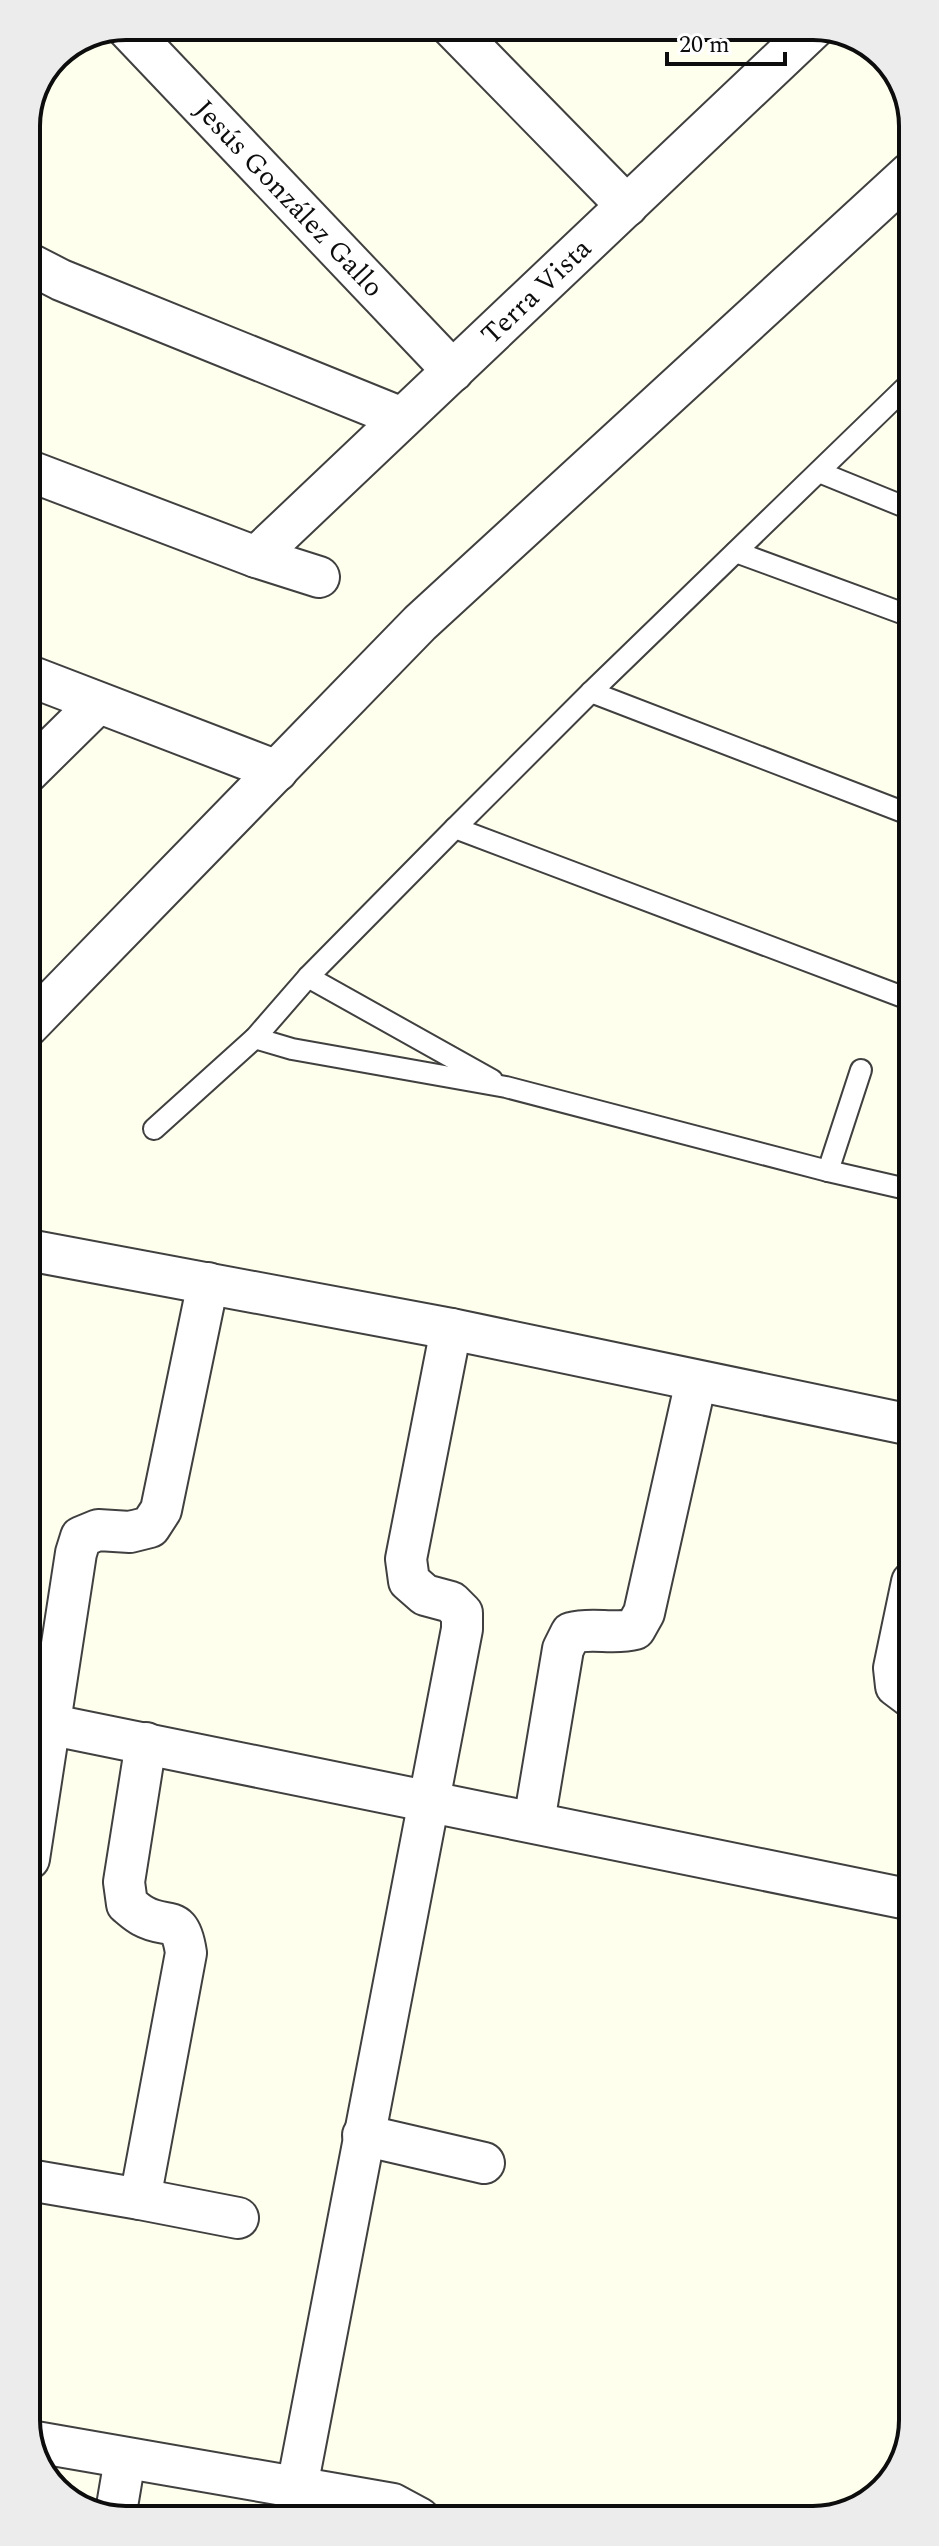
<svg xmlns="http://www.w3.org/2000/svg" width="939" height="2546" font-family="Spectral,serif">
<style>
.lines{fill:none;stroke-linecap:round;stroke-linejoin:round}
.service-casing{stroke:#404040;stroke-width:24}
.minor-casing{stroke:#404040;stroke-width:44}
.service{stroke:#fff;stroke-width:20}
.minor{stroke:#fff;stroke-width:40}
.labels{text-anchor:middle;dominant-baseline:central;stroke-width:8;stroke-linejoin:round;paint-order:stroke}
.street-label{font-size:28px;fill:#0d0d0d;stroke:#fff}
.rim{fill:none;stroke:#0d0d0d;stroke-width:4}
</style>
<rect width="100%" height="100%" fill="#ffe"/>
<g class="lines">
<!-- service casing -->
<g class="service-casing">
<g id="service">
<polyline points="819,472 910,509"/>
<polyline points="736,552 910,616"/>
<polyline points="591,692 911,815"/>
<polyline points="455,828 591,692 910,383"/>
<polyline points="308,977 492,1080"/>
<polyline points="255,1038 292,1049 506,1087 828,1171 911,1190"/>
<polyline points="154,1129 255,1038 308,977 455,828 911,1000"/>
<polyline points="828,1171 861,1070"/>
</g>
</g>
<!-- minor casing -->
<g class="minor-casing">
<g id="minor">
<path id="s1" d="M125,26L453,371"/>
<polyline points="451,26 627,206"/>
<polyline points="26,262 61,280 402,418"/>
<polyline points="27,470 256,557 319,577"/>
<path id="s2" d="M256,557L816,26"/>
<polyline points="27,675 277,771"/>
<polyline points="27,773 98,703"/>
<polyline points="27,1027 420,623 910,173"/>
<polyline points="28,1250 451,1329 911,1425"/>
<polyline points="912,1582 894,1668 896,1686 912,1698"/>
<polyline points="28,1720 912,1900"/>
<path d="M534,1822L563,1649L571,1633C593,1627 613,1635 635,1629L644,1613L696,1381"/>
<polyline points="29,1859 76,1553 81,1537 98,1530 130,1532 150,1527 161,1510 208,1283"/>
<polyline points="363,2135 484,2163"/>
<path d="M29,2180L140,2199L186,1953C180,1912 168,1930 143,1916C137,1913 132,1908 127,1904L124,1882L146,1743"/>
<polyline points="140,2199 238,2218"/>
<polyline points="30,2441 393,2504 419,2518"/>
<polyline points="297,2487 462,1629 462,1613 451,1602 425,1595 409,1581 406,1559 451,1329"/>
<polyline points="115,2518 125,2459"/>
</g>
</g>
<!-- service -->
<use href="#service" class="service"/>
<!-- minor -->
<use href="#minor" class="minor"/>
</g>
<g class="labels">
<!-- street labels -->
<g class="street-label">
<text stroke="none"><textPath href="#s1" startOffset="238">Jesús González Gallo</textPath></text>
<text stroke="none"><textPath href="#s2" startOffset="386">Terra Vista</textPath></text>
</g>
</g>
<!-- crop -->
<path d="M0 0H939V2546H0ZM126 40H813A86 86 0 0 1 899 126V2420A86 86 0 0 1 813 2506H126A86 86 0 0 1 40 2420V126A86 86 0 0 1 126 40Z" fill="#ececec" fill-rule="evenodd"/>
<path class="rim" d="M126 40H813A86 86 0 0 1 899 126V2420A86 86 0 0 1 813 2506H126A86 86 0 0 1 40 2420V126A86 86 0 0 1 126 40Z"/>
<!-- scale -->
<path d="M667 52v12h118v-12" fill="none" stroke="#0d0d0d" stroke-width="4"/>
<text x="679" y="52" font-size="24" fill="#0d0d0d" stroke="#ffffff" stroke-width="6" paint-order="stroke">20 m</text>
</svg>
